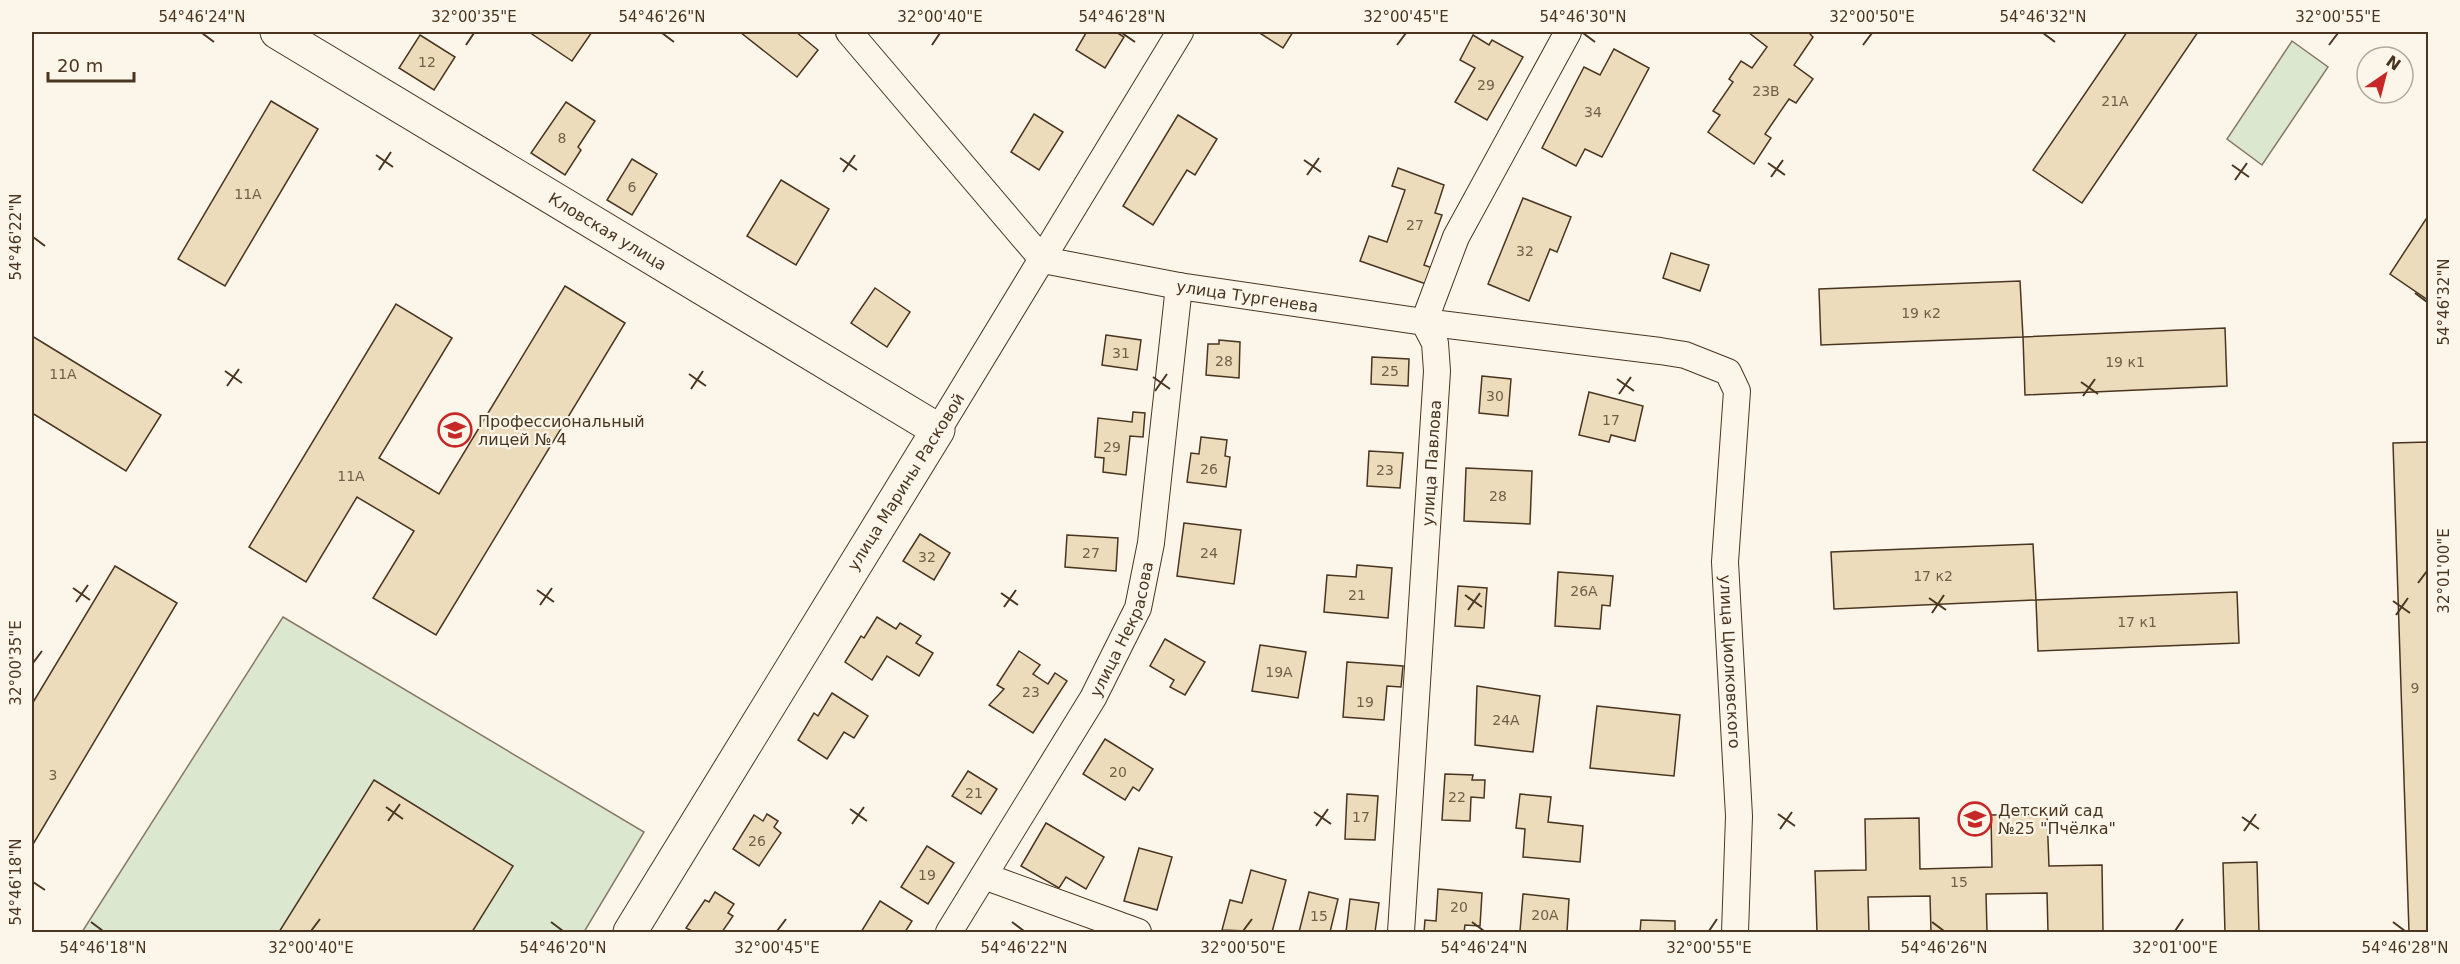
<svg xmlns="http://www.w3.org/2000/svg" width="2460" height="964" font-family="'DejaVu Sans',sans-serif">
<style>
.green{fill:#dce7d0;stroke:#887966;stroke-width:1.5}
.building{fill:#ecdcbc;stroke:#4a3520;stroke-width:1.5}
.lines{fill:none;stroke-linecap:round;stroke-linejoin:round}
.street-casing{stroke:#4a3520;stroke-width:28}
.secondary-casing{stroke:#4a3520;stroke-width:35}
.street{stroke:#fbf6e9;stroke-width:26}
.secondary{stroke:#fbf6e9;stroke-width:33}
.ticks{fill:none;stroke:#4a3520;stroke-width:2}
.labels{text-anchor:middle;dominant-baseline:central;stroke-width:4.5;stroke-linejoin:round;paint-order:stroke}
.number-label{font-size:14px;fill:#725f47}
.street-label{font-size:16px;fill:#4a3520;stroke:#fbf6e9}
.poi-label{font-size:16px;fill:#4a3520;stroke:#fbf6e9;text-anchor:start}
.neatline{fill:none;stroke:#4a3520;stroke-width:2}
.ticks-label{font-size:15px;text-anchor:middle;fill:#4a3520}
</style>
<rect width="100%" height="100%" fill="#fbf6e9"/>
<!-- green -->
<g class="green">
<polygon points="2292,41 2328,67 2262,165 2227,139"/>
<polygon points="283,617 644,832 584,932 82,932"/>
</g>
<!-- building -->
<g class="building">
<polygon points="529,32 592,32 572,61"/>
<polygon points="740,32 796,32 818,50 797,77"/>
<polygon points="1084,32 1116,32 1124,37 1105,68 1076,50 1086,33"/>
<polygon points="1258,32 1293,32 1283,48"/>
<polygon points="1748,32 1808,32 1813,37 1794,65 1813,79 1796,103 1789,99 1765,134 1771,138 1754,164 1708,132 1720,115 1713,111 1733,82 1729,79 1741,61 1752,68 1767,47"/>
<polygon points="2127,32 2198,32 2082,203 2033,170"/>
<polygon points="420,35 455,57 434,90 399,68"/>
<polygon points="1473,35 1489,45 1492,40 1523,57 1487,120 1455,102 1475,68 1460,60"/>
<polygon points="1614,49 1649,68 1602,157 1585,149 1576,166 1542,148 1584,67 1600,75"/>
<polygon points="271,101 318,129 225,286 178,259"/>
<polygon points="566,102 595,121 578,147 581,150 565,175 531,153"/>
<polygon points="1034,114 1063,132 1039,170 1011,152"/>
<polygon points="1178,115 1217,139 1195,175 1187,170 1153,225 1123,206"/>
<polygon points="632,159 657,174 632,215 607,200"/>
<polygon points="1398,168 1444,185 1435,213 1442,215 1424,265 1435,269 1429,285 1360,261 1369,236 1387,242 1405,190 1392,186"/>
<polygon points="781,180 829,209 796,265 747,236"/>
<polygon points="1523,198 1571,217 1557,252 1550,249 1529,301 1488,284"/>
<polygon points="2428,216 2428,300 2390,274"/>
<polygon points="1671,253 1709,265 1700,291 1663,278"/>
<polygon points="2020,281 2023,337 1821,345 1819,289"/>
<polygon points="565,286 625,323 436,635 373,598 414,531 357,497 306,582 249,547 396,304 452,338 379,458 439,494"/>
<polygon points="875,288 910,312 887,347 851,323"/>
<polygon points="2225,328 2227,386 2025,395 2023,337"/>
<polygon points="1106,335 1141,340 1137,370 1102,365"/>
<polygon points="32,336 161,415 126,471 32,413"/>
<polygon points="1219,340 1240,342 1239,378 1206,375 1208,344 1219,344"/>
<polygon points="1372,357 1409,359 1408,386 1371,384"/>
<polygon points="1482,376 1511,379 1508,416 1479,413"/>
<polygon points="1589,392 1643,406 1635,441 1611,435 1609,442 1579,435"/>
<polygon points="1133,412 1145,413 1143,437 1130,436 1126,475 1103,472 1104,458 1095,457 1098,418 1132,422"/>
<polygon points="1201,437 1227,440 1225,456 1230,457 1226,487 1187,482 1191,453 1199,454"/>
<polygon points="2428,442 2428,932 2409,932 2393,443"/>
<polygon points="1369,451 1403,453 1400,488 1367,486"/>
<polygon points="1466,468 1532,471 1530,524 1464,521"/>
<polygon points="1184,523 1241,530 1234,584 1177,576"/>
<polygon points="920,534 950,553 934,580 903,561"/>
<polygon points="1067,535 1118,538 1116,571 1065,567"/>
<polygon points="2033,544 2036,600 1834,609 1831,552"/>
<polygon points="1357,565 1392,568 1388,618 1324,612 1327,575 1356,577"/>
<polygon points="115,566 177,603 32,846 32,704"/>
<polygon points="1558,572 1613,576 1610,606 1602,605 1600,629 1555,626"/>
<polygon points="1458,586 1487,588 1484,628 1455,626"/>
<polygon points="2237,592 2239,643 2038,651 2036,600"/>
<polygon points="877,617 896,629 900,623 921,636 916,643 933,653 919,676 887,656 872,680 845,662 861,636 864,638"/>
<polygon points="1165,639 1205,662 1185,695 1170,687 1174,680 1150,666"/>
<polygon points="1260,645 1306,652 1298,698 1252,691"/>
<polygon points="1019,651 1040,665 1033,674 1048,684 1055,673 1067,681 1033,733 989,705 1004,689 997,685"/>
<polygon points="1347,662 1403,666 1401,687 1387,686 1384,720 1343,717"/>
<polygon points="1477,686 1540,696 1533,752 1475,745"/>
<polygon points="832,693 868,716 854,738 844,732 827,759 798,740 814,713 818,716"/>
<polygon points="1597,706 1680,715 1674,776 1590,768"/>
<polygon points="1105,739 1153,769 1139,791 1133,787 1125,800 1083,774"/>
<polygon points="968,771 997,789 981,814 952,796"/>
<polygon points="1445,774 1473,775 1472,780 1485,780 1484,798 1471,797 1470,821 1442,820"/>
<polygon points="374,780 513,866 472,932 279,932"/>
<polygon points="1347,794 1378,796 1375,840 1345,839"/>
<polygon points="1520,794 1551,797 1548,822 1583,826 1580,862 1523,857 1525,829 1516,828"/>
<polygon points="767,814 778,821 774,827 781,833 759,866 733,849 754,815 763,821"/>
<polygon points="2047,814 2049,866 2102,865 2103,932 2048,932 2047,893 1986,894 1987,932 1931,932 1930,896 1868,897 1869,932 1817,932 1815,871 1866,870 1865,819 1919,818 1920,869 1992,867 1991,815"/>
<polygon points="1046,823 1104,857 1086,889 1066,877 1059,888 1021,866"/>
<polygon points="927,846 954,863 928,904 901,887"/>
<polygon points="1139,848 1172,857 1157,910 1124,901"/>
<polygon points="2257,862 2259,932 2225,932 2223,863"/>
<polygon points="1251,870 1286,880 1272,932 1222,930 1230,900 1242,903"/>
<polygon points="1438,889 1482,893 1480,926 1465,925 1464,932 1424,932 1425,920 1436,921"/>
<polygon points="715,892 734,904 728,913 733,916 722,932 694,932 686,928 705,900 709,902"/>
<polygon points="1309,892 1338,899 1330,932 1299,932"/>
<polygon points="1523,894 1569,899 1567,932 1520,931"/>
<polygon points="1350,899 1379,903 1375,932 1346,932"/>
<polygon points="880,901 912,921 905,932 861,932"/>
<polygon points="1641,920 1675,921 1675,932 1640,932"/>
</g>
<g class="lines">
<!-- street casing -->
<g class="street-casing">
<g id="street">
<path id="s1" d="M849,32L1043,260L1179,286L1424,322L1660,351L1685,355L1728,372L1737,391L1725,562L1739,816L1735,932"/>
<polyline points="938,430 1180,32"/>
<polyline points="984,876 1138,932"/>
<path id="s2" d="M949,932L1093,698L1138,608L1151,543L1179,286"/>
<path id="s3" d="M1401,932L1437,371L1435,343L1424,322L1456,237L1568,32"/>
</g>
</g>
<!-- secondary casing -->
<g class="secondary-casing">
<g id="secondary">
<path id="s4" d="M277,32L938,430L630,932"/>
</g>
</g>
<!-- street -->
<use href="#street" class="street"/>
<!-- secondary -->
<use href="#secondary" class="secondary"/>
</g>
<!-- ticks -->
<path class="ticks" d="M202,33L214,42M662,33L674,42M1122,33L1135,42M1583,33L1595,42M2043,33L2055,42M466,45L474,33M932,45L940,33M1397,45L1406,33M1863,45L1872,33M2329,45L2338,33M376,155L393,167M840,158L857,170M1304,160L1321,172M1768,163L1785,175M2232,165L2249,177M379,170L391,152M843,172L855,155M1307,175L1319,158M1771,177L1783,160M2235,180L2247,163M33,237L45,246M2415,293L2427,302M225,371L242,383M689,374L706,386M1153,377L1170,389M1617,379L1634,391M2081,382L2098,394M227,386L239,369M691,389L703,371M1155,391L1167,374M1619,394L1631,377M2083,396L2095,379M2418,583L2427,571M73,588L90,600M537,590L554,602M1001,593L1018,605M1465,595L1482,607M1929,598L1946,610M2393,601L2410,613M76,602L88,585M540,605L552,588M1004,607L1016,590M1468,610L1480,593M1932,613L1944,595M2396,615L2408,598M33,663L42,651M386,807L403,819M850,809L867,821M1314,812L1331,824M1778,814L1795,826M2242,817L2259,829M388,821L400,804M852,824L864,807M1316,826L1328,809M1780,829L1792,812M2244,831L2256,814M33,882L45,890M91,922L103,931M551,922L563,931M1012,922L1024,931M1472,922L1484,931M1932,922L1944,931M2393,922L2405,931M311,931L320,919M777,931L786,919M1243,931L1252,919M1709,931L1717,919M2175,931L2183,919"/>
<!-- icons -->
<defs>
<g id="university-ring" transform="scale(1.725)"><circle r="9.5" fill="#fbf6e9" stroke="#c62828" stroke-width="1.5"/><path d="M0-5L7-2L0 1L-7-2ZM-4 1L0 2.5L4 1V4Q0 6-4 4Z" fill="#c62828"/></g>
<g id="school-ring" transform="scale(1.725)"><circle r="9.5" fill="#fbf6e9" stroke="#c62828" stroke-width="1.5"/><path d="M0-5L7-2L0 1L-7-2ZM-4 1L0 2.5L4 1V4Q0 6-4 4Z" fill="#c62828"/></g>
</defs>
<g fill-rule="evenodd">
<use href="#university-ring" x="455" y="430"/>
<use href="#school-ring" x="1975" y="819"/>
</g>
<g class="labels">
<!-- number labels -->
<g class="number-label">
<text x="427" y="62">12</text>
<text x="1486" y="85">29</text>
<text x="1766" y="91">23В</text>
<text x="2115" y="101">21А</text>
<text x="1593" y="112">34</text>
<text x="562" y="138">8</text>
<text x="632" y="187">6</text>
<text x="248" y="194">11А</text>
<text x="1415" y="225">27</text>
<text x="1525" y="251">32</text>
<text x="1921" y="313">19 к2</text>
<text x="1121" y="353">31</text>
<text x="1224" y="361">28</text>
<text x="2125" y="362">19 к1</text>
<text x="1390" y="371">25</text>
<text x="63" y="374">11А</text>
<text x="1495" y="396">30</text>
<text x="1611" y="420">17</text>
<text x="1112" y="447">29</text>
<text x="1209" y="469">26</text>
<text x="1385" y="470">23</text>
<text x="351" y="476">11А</text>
<text x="1498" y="496">28</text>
<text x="1091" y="553">27</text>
<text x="1209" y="553">24</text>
<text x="927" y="557">32</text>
<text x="1933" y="576">17 к2</text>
<text x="1584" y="591">26А</text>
<text x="1357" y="595">21</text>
<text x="2137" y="622">17 к1</text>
<text x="1279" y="672">19А</text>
<text x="2415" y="688">9</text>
<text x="1031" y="692">23</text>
<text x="1365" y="702">19</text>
<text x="1506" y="720">24А</text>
<text x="1118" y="772">20</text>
<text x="53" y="775">3</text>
<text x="974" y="793">21</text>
<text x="1457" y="797">22</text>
<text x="1361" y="817">17</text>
<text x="757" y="841">26</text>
<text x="927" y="875">19</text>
<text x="1959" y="882">15</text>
<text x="1459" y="907">20</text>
<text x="1545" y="915">20А</text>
<text x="1319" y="916">15</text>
</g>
<!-- street labels -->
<g class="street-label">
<text stroke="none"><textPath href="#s4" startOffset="386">Кловская улица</textPath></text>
<text stroke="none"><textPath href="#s1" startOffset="507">улица Тургенева</textPath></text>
<text stroke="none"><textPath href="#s3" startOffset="470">улица Павлова</textPath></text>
<text transform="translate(906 482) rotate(-58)">улица Марины Расковой</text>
<text stroke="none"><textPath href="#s2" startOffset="350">улица Некрасова</textPath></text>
<text stroke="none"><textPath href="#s1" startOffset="1287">улица Циолковского</textPath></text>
</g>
<!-- poi labels -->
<g class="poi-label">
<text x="478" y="421">Профессиональный<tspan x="478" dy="18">лицей № 4</tspan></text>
<text x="1998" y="810">Детский сад<tspan x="1998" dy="18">№25 "Пчёлка"</tspan></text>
</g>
</g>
<!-- border -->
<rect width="2460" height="964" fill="none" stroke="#fbf6e9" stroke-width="66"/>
<!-- north arrow -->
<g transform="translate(2385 75) rotate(35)"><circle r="28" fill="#fbf6e9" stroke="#b4a999" stroke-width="1.5"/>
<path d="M0-4.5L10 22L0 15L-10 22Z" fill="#c62828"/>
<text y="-9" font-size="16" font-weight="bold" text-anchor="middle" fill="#4a3520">N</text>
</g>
<!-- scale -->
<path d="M48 72v9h86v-9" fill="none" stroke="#4a3520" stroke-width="3"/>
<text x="57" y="72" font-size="18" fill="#4a3520" stroke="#fbf6e9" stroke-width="4.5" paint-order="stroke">20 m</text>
<rect x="33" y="33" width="2394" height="898" class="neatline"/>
<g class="ticks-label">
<text x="202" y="22">54°46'24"N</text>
<text x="474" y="22">32°00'35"E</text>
<text x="662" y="22">54°46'26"N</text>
<text x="940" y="22">32°00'40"E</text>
<text x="1122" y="22">54°46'28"N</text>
<text x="1406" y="22">32°00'45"E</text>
<text x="1583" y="22">54°46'30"N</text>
<text x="1872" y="22">32°00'50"E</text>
<text x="2043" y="22">54°46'32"N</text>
<text x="2338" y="22">32°00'55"E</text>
<text transform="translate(16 237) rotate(-90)" y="5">54°46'22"N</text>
<text transform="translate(2444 302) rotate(-90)" y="5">54°46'32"N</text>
<text transform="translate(2444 571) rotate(-90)" y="5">32°01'00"E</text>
<text transform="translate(16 663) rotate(-90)" y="5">32°00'35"E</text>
<text transform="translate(16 882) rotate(-90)" y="5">54°46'18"N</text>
<text x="103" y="953">54°46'18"N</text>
<text x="311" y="953">32°00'40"E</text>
<text x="563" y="953">54°46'20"N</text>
<text x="777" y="953">32°00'45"E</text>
<text x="1024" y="953">54°46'22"N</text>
<text x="1243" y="953">32°00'50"E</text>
<text x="1484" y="953">54°46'24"N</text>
<text x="1709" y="953">32°00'55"E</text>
<text x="1944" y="953">54°46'26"N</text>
<text x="2175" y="953">32°01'00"E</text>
<text x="2405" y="953">54°46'28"N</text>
</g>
</svg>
